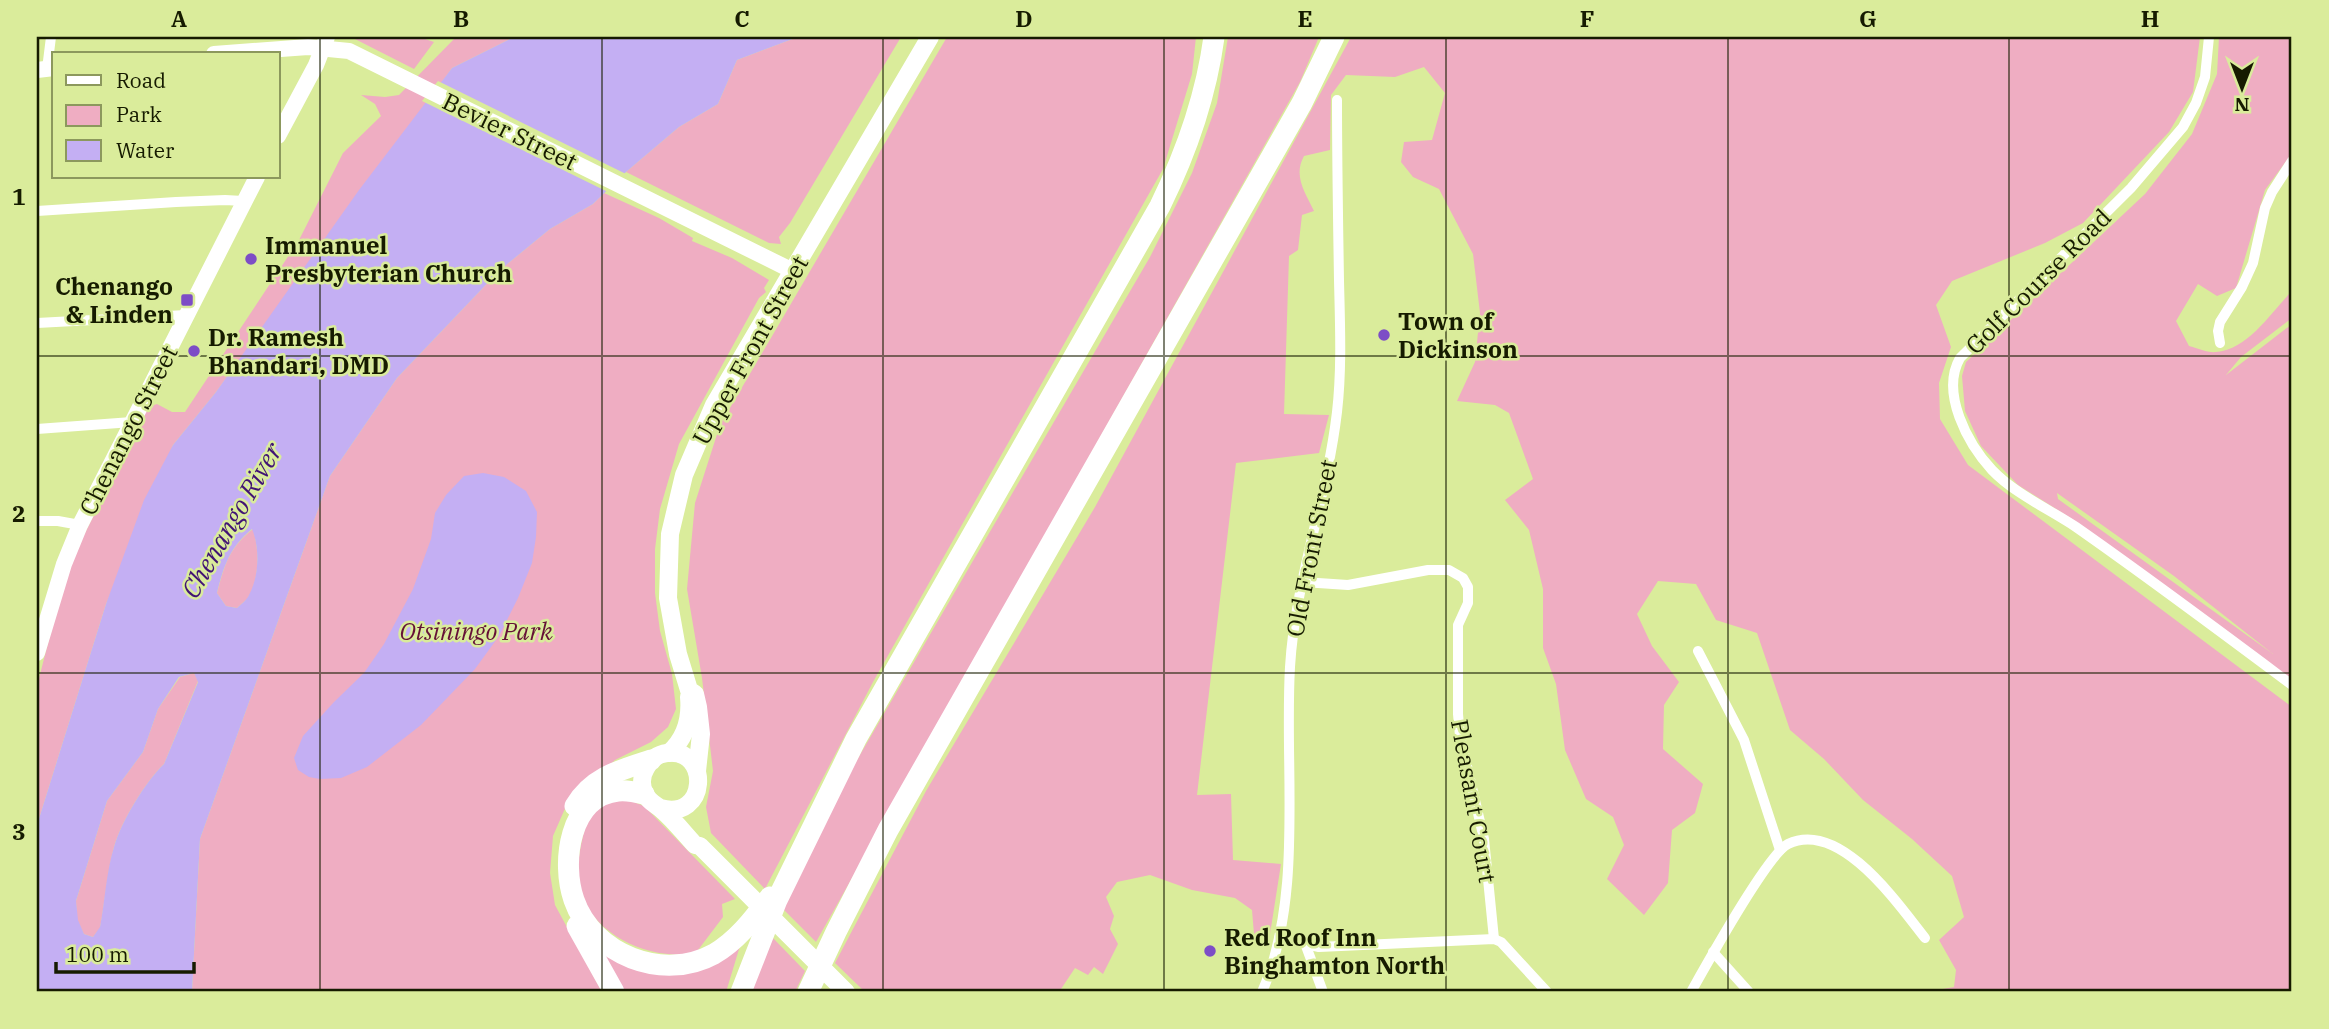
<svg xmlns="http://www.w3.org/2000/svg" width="2329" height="1029" font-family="'IBM Plex Serif',serif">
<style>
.green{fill:#efadc2;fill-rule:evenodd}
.water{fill:#c4aff3;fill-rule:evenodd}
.pier{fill:#daec9b}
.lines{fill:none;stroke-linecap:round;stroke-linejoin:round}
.street{stroke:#fff;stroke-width:10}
.secondary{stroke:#fff;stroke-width:16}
.primary{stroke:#fff;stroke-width:18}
.highway{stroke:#fff;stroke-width:21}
.grid{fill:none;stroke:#161b00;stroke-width:2;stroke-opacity:0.55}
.poi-dot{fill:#7d4dc6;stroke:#daec9b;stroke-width:2.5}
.labels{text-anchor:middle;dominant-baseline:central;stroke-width:5;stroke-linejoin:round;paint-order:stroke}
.street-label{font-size:24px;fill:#161b00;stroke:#daec9b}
.poi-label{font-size:24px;font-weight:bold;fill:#161b00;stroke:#daec9b;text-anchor:start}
.park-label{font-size:24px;font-style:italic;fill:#651137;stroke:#daec9b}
.water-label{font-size:26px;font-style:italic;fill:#411375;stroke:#daec9b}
.neatline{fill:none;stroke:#161b00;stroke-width:2.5}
.grid-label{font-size:23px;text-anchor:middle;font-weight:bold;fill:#161b00}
</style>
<rect width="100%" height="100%" fill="#daec9b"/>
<!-- green -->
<g class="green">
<polygon points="351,37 419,37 434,42 414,69"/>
<polygon points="456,37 514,37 452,68 216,392 173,445 106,604 37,825 37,686 62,589 78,547 148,407 157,404 172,412 185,412 299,240 343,153 381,116 375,104 361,95 385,97 399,95"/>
<polygon points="798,37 901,37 790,223 779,237 781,244 769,243 626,172 679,127 718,104 737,60"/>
<polygon points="947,37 1196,37 1192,74 1163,169 873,682 765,889 711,833 706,807 713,771 702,678 687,589 695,503 720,425"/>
<polygon points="1228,37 1319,37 1300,82 816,942 783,909 843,784 1150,257 1192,173 1217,103"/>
<path d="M1351,37H2200L2193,92L2169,132L2083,223L2045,243L1952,281L1936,305L1951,347L1939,383L1940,419L1968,465L2292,707V992H1926L1954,987L1956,970L1939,940L1964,917L1952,876L1912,839L1863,800L1824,759L1790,730L1757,633L1716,620L1696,584L1658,581L1637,614L1652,646L1679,682L1664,705L1663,749L1703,784L1695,813L1672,830L1668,883L1644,915L1607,879L1624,845L1613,817L1586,799L1565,750L1556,684L1543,648V589L1529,530L1505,500L1533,479L1509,413L1495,405L1457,401L1475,362L1480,313L1473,254L1439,189L1413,177L1401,162L1404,142L1432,140L1445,93L1424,67L1395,77L1346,75L1331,95L1330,150L1304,156C1293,176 1305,192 1314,211L1302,215L1298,250L1289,256L1284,414L1329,415L1319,453L1236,463L1197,795L1231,794L1233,860L1281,864L1268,947L1255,946L1252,910L1235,898L1192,890L1150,875L1117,882L1106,897L1114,916L1110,929L1118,944L1103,974L1094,967L1088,975L1075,968L1059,992H865L835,963L926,791L1095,507Z"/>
<path d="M2219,37H2292V153L2265,190L2236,288L2217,296L2198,284L2176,321L2189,346C2197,348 2208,353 2216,352C2249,349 2271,312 2292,291V318L2241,357L2226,375L2292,324V682L2072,519L2018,485L1981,446L1965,411L1962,376L1966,362L2145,194L2192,134L2217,74ZM2057,493L2174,576L2273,654L2058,499Z"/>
<polygon points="604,193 659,218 693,238 692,241 732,258 769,280 764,288 766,292 759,298 679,444 660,509 655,549 655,593 660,631 672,674 676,709 668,727 651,742 615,760 567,804 553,836 550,873 555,905 602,992 192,992 200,839 330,476 397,378 500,270 550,229 593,204"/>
<path d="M253,529C259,548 260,577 249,596C247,600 241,604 237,608L226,606L217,593C225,564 229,548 253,529Z"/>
<path d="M194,673L198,681L164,764C145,782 121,822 114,847C107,873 105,901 100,928L93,937L84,934L77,920L76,901L107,801L143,752L158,709L180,677Z"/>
<path d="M623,798L644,806L735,899L722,904L723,917L695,954C649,959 602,939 581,897C573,881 581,839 587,822C590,815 599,807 604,801Z"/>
<polygon points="771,936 805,971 795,992 752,992"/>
<polygon points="593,942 666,972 710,967 740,946 726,992 622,992"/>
</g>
<!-- water -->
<g class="water">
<path d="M514,37H798L737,60L718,104L679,127L626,172L593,204L550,229L500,270L397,378L330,476L200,839L192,992H37V825L106,604L144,500L173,445L216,392L359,190L452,68ZM252,529C260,548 259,577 249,595C247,600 241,604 237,608L226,606L217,593C224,565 230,547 252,529ZM194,673L198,682L164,764C145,782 121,822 114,847C106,873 105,901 100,927L93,937L84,934L78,920L76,901L107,801L143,752L158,709L179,677Z"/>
<polygon points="483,473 504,477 526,491 537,512 536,537 532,563 518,598 499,636 475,669 421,725 367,767 341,778 320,779 309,777 298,770 294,758 303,736 334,702 364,673 384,644 413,589 431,539 435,513 446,495 464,476"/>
</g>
<!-- pier -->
<polygon class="pier" points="438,81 628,175 610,193 422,101"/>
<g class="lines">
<!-- street -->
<g class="street">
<path d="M2209,37L2205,77L2196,103L2183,127L2131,188L1960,358C1940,393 1968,444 1992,470C2015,494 2049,509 2076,527C2149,578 2221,632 2292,685"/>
<polyline points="47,69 51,37"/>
<polyline points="37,211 176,202 225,200 243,201"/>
<polyline points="37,323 186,315"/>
<polyline points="2220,343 2218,331 2220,322 2242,287 2253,263 2265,208 2272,192 2292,161"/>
<polyline points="37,429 132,422"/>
<polyline points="37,521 58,521 80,525"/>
<polyline points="1303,582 1348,585 1428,570 1449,570 1463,578 1468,587 1468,603 1458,625 1458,714 1460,736 1484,839 1494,939"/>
<polyline points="1698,651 1744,740 1780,850"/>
<polyline points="1279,938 1319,947 1494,939 1501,942 1547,992"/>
<polyline points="1306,946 1323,992"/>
<polyline points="1713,952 1749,992"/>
<path d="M1262,992C1304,896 1284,771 1290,667C1295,581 1327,498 1337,412C1342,369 1340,324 1339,280C1338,220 1337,160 1337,100"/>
<path d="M1691,992C1705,967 1768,854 1788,844C1840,819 1898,904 1925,938"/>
</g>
<!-- secondary -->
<g class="secondary">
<polyline points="214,54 308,47 349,51 793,271"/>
<polyline points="37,70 54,68"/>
<polyline points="278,136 316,65 327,37"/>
<polyline points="37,653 64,564 80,525 257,177"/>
</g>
<!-- primary -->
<g class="primary">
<path d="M669,753C686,738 691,719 689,697"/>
<polyline points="697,771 701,734 698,707 695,694 689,690 678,654 668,598 670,534 684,475 714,405 930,37"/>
<path d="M660,808C708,822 711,748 667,753C658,754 650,760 646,768C641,776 641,786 645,794C649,802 655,804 661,809C673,819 684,833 695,845L700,846L846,992"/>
</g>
<!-- highway -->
<g class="highway">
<path d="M644,794C636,792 627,790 618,791C569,796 561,863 574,900C593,955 663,982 714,954C738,940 754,918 770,897"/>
<path d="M575,806C592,777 620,770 651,760"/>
<polyline points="577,926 614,992"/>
<path d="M741,992L777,900L856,739L1160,206C1187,151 1206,97 1214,37"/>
<polyline points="808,992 836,932 888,830 1302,103 1334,37"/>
</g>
</g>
<!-- grid -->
<path class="grid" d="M320,37V992M602,37V992M883,37V992M1164,37V992M1446,37V992M1728,37V992M2009,37V992M37,356H2292M37,673H2292"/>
<!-- markers -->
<g class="poi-dot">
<circle cx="251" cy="259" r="7"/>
<rect x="180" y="293" width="14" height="14" rx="3.5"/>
<circle cx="1384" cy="335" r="7"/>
<circle cx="194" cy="351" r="7"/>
<circle cx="1210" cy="951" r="7"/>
</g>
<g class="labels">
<!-- street labels -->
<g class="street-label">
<text transform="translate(510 131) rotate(26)">Bevier Street</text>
<text transform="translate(2038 281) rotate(-45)">Golf Course Road</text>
<text transform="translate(750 350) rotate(-61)">Upper Front Street</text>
<text transform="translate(128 430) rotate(-63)">Chenango Street</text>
<text transform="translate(1311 548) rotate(-79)">Old Front Street</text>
<text transform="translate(1474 801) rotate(80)">Pleasant Court</text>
</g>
<!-- poi labels -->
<g class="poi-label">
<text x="265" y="245">Immanuel<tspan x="265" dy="28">Presbyterian Church</tspan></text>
<text x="173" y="286" text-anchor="end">Chenango<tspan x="173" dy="28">&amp; Linden</tspan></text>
<text x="1398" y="321">Town of<tspan x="1398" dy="28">Dickinson</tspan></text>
<text x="208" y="337">Dr. Ramesh<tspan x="208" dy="28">Bhandari, DMD</tspan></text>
<text x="1224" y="937">Red Roof Inn<tspan x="1224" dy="28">Binghamton North</tspan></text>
</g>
<!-- park labels -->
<g class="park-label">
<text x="476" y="631">Otsiningo Park</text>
</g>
<!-- water labels -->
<g class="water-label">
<text transform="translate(231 520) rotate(-60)">Chenango River</text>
</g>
</g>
<!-- border -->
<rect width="2329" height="1029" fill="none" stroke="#daec9b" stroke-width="77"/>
<!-- legend -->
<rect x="52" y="52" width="228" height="126" fill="#daec9b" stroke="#8c985d" stroke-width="2"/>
<rect x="66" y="75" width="35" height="10" fill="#ffffff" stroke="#8c985d" stroke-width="2"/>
<text x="116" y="88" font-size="21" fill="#161b00">Road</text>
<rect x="66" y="105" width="35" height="21" fill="#efadc2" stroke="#8c985d" stroke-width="2"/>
<text x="116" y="122" font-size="21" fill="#161b00">Park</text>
<rect x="66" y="140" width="35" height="21" fill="#c4aff3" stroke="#8c985d" stroke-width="2"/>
<text x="116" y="158" font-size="21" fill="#161b00">Water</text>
<!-- north arrow -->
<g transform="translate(2242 88) rotate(180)" stroke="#daec9b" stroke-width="5" paint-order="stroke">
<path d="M0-5L12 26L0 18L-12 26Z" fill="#161b00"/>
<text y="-10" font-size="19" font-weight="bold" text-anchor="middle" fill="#161b00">N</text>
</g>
<!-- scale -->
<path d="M56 962v10h138v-10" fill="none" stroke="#161b00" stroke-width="3.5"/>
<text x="66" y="962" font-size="21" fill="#161b00" stroke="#daec9b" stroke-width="5" paint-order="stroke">100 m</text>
<rect x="38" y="38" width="2252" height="952" class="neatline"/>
<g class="grid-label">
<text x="179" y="27">A</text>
<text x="461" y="27">B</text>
<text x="742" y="27">C</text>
<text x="1024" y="27">D</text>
<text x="1305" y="27">E</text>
<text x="1587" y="27">F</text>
<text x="1868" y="27">G</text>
<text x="2150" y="27">H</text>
<text x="19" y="205">1</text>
<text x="19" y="522">2</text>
<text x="19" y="840">3</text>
</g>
</svg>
